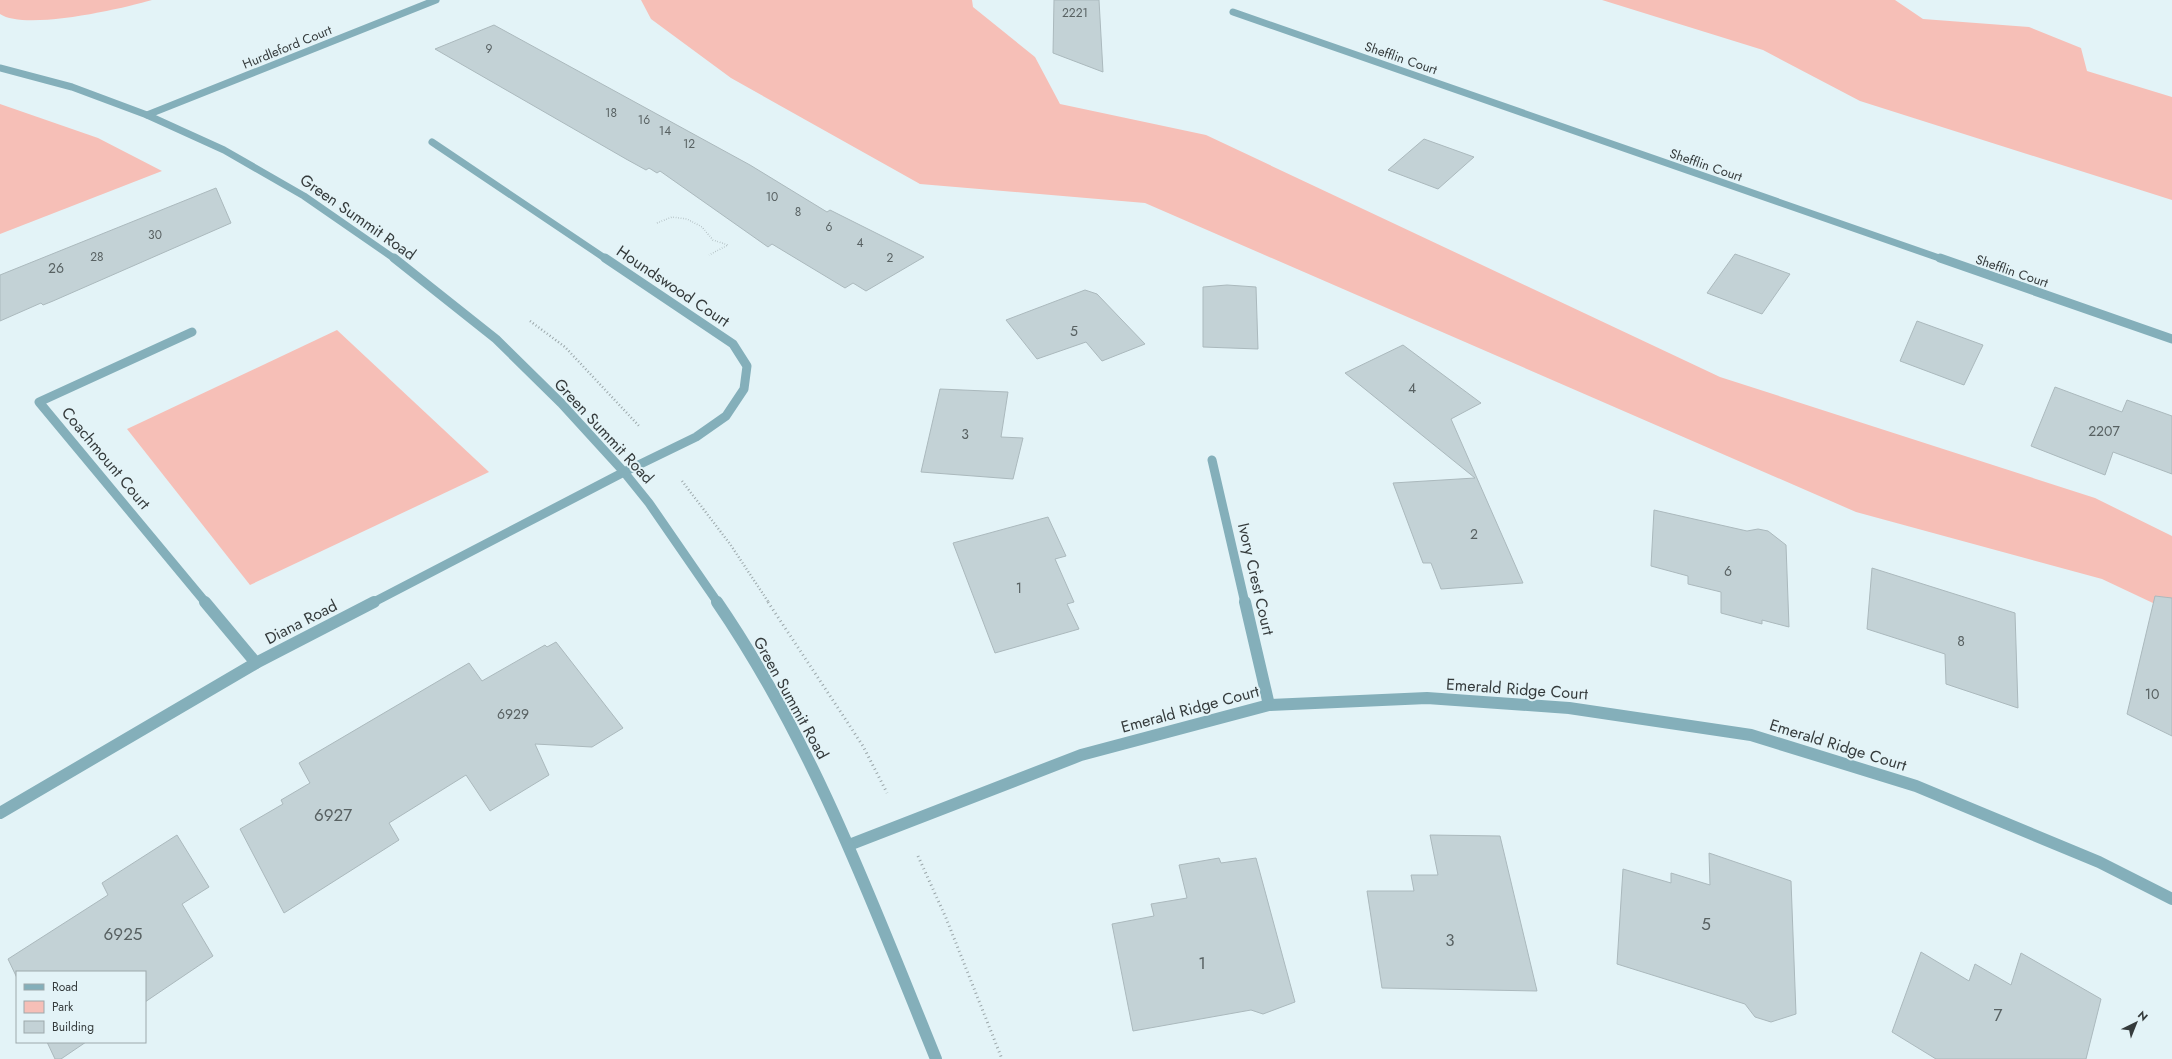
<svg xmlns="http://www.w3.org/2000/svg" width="2172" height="1059" font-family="Jost,sans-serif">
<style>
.green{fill:#f6bfb7}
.building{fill:#c3d2d6;stroke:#abb9bd}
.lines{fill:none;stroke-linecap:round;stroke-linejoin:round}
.path-far2{stroke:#9ba7aa;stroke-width:1.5;stroke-dasharray:0.5 2;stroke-linecap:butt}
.path-far1{stroke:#9ba7aa;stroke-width:2.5;stroke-dasharray:1 2.5;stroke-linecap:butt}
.path{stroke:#9ba7aa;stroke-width:3;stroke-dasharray:1 3.5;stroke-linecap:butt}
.minor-far2{stroke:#84afba;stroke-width:7}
.minor-far1{stroke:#84afba;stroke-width:9}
.minor{stroke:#84afba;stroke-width:12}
.tertiary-far2{stroke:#84afba;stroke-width:7}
.tertiary-far1{stroke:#84afba;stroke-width:9}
.tertiary{stroke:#84afba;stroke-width:12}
.labels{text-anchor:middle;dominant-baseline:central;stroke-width:4;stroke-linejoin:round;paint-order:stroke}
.far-number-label{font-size:12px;fill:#586162}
.far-street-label{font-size:13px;fill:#353b3c;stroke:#e3f3f7}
.number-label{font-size:14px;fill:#586162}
.street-label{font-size:16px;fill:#353b3c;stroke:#e3f3f7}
.near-number-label{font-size:17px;fill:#586162}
</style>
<rect width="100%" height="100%" fill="#e3f3f7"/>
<!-- green -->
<g class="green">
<path d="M0,0H152C121,9 25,31 0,14Z"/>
<polygon points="641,0 972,0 973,7 1035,57 1060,104 1206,135 1720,377 2095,498 2172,536 2172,612 2102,579 1856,512 1145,203 920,184 731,78 651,19"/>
<polygon points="1602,0 1895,0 1923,19 2029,27 2081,48 2087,71 2172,97 2172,200 1860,101 1763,50"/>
<polygon points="0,104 98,138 162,171 0,234"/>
<polygon points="337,330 489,472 250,585 127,429"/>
</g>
<!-- building -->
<g class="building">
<polygon points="1054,0 1099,0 1103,72 1053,53"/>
<polygon points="494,25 750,165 827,212 830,210 924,257 866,291 853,283 845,288 772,244 768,247 660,171 657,173 649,168 646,170 626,159 435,49"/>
<polygon points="1424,139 1474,157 1438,189 1388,170"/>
<polygon points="216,188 231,223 53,301 43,305 41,303 0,321 0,275"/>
<polygon points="1735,254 1790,274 1762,314 1707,293"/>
<polygon points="1227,285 1256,287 1258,349 1203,347 1203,287"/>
<polygon points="1085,290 1097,294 1145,344 1102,361 1086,342 1037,359 1006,320"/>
<polygon points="1917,321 1983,345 1964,385 1900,361"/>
<polygon points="1403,345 1481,403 1451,419 1523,583 1441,589 1431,563 1423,563 1393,483 1475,478 1345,373"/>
<polygon points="2055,387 2122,412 2127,400 2172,416 2172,474 2113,452 2105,475 2031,446"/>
<polygon points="940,389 1008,392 1001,437 1023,438 1013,479 921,472"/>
<polygon points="1654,510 1747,531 1758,529 1768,531 1786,545 1789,627 1762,620 1762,624 1721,613 1721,592 1688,584 1688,576 1651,566"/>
<polygon points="1048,517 1066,556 1055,559 1074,602 1067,604 1079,629 995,653 953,543"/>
<polygon points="1872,568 2015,613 2018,708 1946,684 1945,654 1867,629"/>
<polygon points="2155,596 2172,598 2172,736 2127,714"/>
<polygon points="556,642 623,728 592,747 535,744 549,775 490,811 466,775 389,823 399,840 284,913 240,829 283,804 281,800 310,783 299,763 469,663 482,681 545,645 547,647"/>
<polygon points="177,835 209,887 182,904 213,956 145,1002 145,972 17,972 17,978 8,959 108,895 102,883"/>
<polygon points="1430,835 1500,836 1537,991 1382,988 1367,891 1414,891 1411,875 1438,875"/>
<polygon points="1709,853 1791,881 1796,1014 1771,1022 1755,1017 1745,1004 1617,964 1623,869 1671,883 1671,873 1710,885"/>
<polygon points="1219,858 1221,863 1256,858 1295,1002 1263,1014 1251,1010 1133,1031 1112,924 1154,916 1151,904 1187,898 1179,865"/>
<polygon points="1921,952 1969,981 1975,964 2011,985 2021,953 2101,999 2086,1059 1936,1059 1892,1032"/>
<polygon points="47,1042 86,1042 61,1059 55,1059"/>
</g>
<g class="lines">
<!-- path-far2 -->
<polyline class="path-far2" points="657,223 672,217 687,219 702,227 713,240 728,245 709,255"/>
<!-- path-far1 -->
<g class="path-far1">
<polyline points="530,321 565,347 640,427"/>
<polyline points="682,481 730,544 769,603"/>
</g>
<!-- path -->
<g class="path">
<polyline points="768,602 863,746 887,793"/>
<polyline points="918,856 946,918 1002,1059"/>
</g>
<!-- minor-far2 -->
<g class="minor-far2">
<polyline points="1233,12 1942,259"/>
<polyline points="147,115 436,0"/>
<polyline points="432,142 606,259"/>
</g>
<!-- minor-far1 -->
<g class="minor-far1">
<polyline points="1940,258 2172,339"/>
<polyline points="192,332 39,402 206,603"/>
<polyline points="1212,460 1245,603"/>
<polyline points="372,603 624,472 696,437 726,416 744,389 747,366 733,344 605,258"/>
</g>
<!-- minor -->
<g class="minor">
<polyline points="205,602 256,663"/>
<polyline points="1245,602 1269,705"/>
<polyline points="0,813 256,663 374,602"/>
<polyline points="849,845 1081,755 1269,705 1427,698 1569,708 1751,735 1916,786 2099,862 2172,899"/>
</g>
<!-- tertiary-far2 -->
<polyline class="tertiary-far2" points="0,68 72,87 147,115 224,150 304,196 395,259"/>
<!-- tertiary-far1 -->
<polyline class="tertiary-far1" points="394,258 496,339 561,403 624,472 649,503 718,603"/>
<!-- tertiary -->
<path class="tertiary" d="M717,602C813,742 872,902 936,1059"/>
</g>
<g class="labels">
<!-- far-number labels -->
<g class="far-number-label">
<text x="1075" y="13">2221</text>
<text x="489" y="49">9</text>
<text x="611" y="113">18</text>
<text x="644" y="120">16</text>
<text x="665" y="131">14</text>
<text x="689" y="144">12</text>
<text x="772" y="197">10</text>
<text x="798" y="212">8</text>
<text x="829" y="227">6</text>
<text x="155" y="235">30</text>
<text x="860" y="243">4</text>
<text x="97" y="257">28</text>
<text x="890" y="258">2</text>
</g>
<!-- far-street labels -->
<g class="far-street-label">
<text transform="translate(287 47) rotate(-22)">Hurdleford Court</text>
<text transform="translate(1401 58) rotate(19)">Shefflin Court</text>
<text transform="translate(1706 165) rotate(19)">Shefflin Court</text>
<text transform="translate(2012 271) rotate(19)">Shefflin Court</text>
</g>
<!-- number labels -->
<g class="number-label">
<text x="56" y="268">26</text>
<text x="1074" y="331">5</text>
<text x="1412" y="388">4</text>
<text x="2104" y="431">2207</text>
<text x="965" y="434">3</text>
<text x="1474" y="534">2</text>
<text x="1728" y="571">6</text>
<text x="1019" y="588">1</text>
<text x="1961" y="641">8</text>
<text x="2152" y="694">10</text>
<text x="513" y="714">6929</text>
</g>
<!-- street labels -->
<g class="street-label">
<text transform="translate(358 217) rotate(35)">Green Summit Road</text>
<text transform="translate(673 286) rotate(34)">Houndswood Court</text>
<text transform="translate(604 431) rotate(47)">Green Summit Road</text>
<text transform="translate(106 458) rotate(50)">Coachmount Court</text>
<text transform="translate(1256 579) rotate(77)">Ivory Crest Court</text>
<text transform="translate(301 622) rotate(-27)">Diana Road</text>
<text transform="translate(1517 689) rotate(4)">Emerald Ridge Court</text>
<text transform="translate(791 698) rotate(61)">Green Summit Road</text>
<text transform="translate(1190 709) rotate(-15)">Emerald Ridge Court</text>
<text transform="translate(1838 745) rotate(17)">Emerald Ridge Court</text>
</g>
<!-- near-number labels -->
<g class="near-number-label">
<text x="333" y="815">6927</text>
<text x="1706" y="924">5</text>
<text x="123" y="934">6925</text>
<text x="1450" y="940">3</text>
<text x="1202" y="963">1</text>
<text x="1998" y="1015">7</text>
</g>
</g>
<!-- legend -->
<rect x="16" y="971" width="130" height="72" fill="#e3f3f7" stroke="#9da9ac"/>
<rect x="24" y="984" width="20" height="6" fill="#84afba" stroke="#9da9ac"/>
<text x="52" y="991" font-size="12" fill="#353b3c">Road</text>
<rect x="24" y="1001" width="20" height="12" fill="#f6bfb7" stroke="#9da9ac"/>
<text x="52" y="1011" font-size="12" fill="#353b3c">Park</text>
<rect x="24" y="1021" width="20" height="12" fill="#c3d2d6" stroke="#9da9ac"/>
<text x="52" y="1031" font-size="12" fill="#353b3c">Building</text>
<!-- north arrow -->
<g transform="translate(2136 1023) rotate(43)" stroke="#e3f3f7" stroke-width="3" paint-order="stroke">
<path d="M0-3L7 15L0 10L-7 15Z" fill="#353b3c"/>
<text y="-6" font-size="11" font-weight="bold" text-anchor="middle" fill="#353b3c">N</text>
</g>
</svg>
